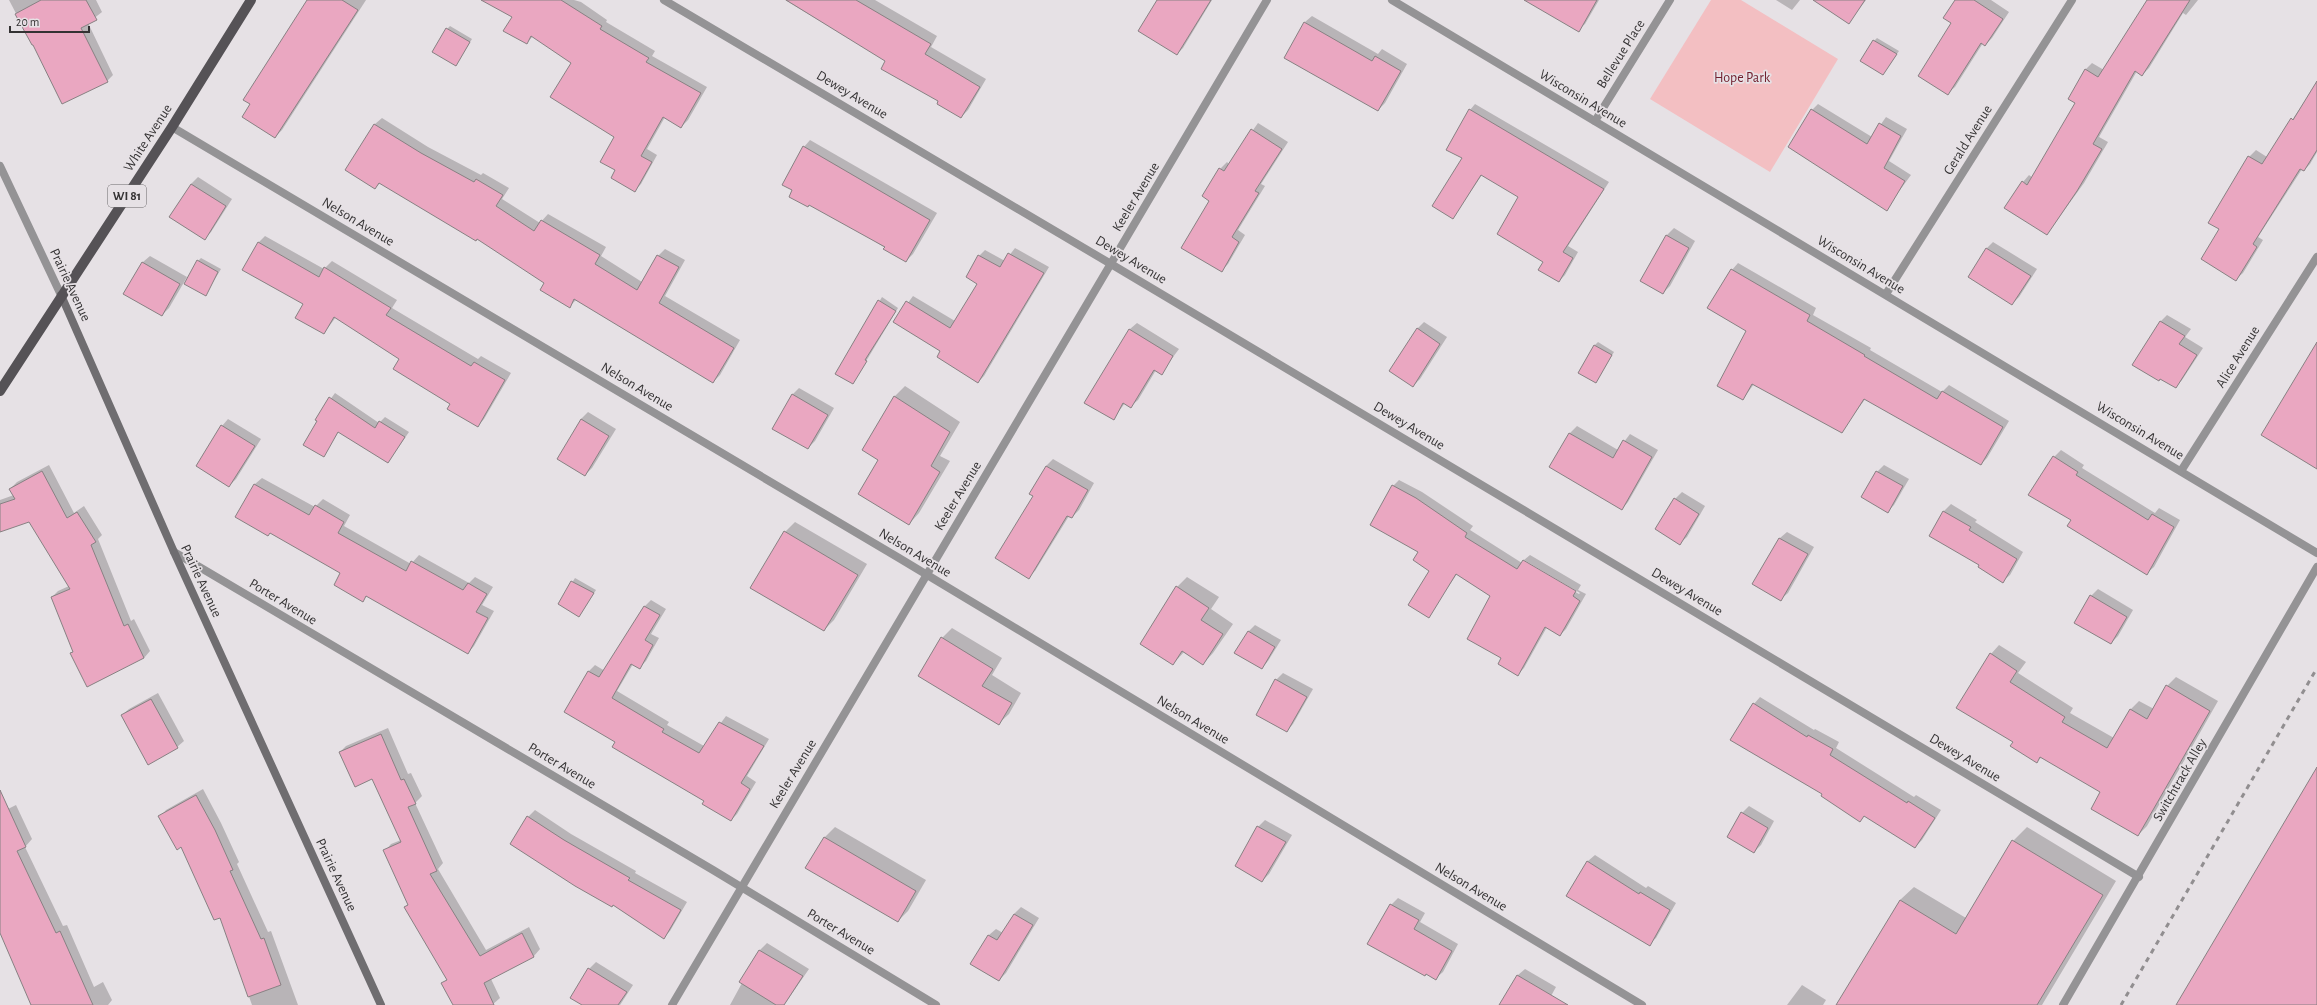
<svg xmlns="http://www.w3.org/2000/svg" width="2317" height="1005" font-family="'Alegreya Sans',sans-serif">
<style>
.green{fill:#f3bfc2}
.shadow{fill:#0003}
.building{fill:#eaa7c1;stroke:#888183}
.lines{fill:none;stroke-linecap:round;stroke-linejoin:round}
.minor{stroke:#949395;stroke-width:8}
.tertiary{stroke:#949395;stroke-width:8}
.secondary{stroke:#6f6d70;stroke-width:8}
.primary{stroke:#555256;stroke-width:10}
.rail{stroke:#918e90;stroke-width:3;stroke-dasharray:5 5;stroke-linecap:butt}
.labels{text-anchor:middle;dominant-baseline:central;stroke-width:3.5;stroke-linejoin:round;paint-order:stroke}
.shield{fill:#e6e1e5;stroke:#696668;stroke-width:1}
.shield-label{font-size:13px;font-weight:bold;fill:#343233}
.street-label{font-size:14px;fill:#343233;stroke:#e6e1e5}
.park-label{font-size:14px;fill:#701e2d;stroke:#e6e1e5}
</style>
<rect width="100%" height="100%" fill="#e6e1e5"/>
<!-- green -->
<polygon class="green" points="1711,0 1741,0 1838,59 1770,172 1650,99"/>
<!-- shadow -->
<g class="shadow">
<polygon points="9,0 96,0 102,12 88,23 113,75 107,81 32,44"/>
<polygon points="308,0 366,0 282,130 275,137"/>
<polygon points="483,0 574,0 581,2 607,20 606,22 655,51 652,56 707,87 688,120 681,127 665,117 647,149 657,155 641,184 635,190 616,170 615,136 573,63 533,36 527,43 513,16"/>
<polygon points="785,0 875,0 937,36 931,47 986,79 968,110 961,117 887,61"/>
<polygon points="1163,0 1212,0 1183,48 1177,54"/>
<polygon points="1556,0 1599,0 1585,24 1578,30"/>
<polygon points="1776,0 1800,0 1792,10"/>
<polygon points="1815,0 1866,0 1849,22"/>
<polygon points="1956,0 1991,0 2009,12 1992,38 1985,45 1983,43 1955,87 1948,93 1952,23"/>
<polygon points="2148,0 2198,0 2186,15 2183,13 2149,68 2142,75 2137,71 2099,137 2108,142 2084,183 2047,234 2023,182 2029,175 2033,178 2076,103 2085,70 2092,63 2104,70"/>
<polygon points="1312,16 1378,54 1382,49 1407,64 1385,103 1378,110 1305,22"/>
<polygon points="450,26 472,39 456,65 447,29"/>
<polygon points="1877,38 1899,51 1883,74 1874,41"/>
<polygon points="2317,83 2317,152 2310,164 2304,170 2302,169 2258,237 2263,240 2243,273 2236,279 2220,229 2249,157 2256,150 2267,157"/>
<polygon points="1475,104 1609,182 1568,246 1578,252 1565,275 1559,281 1545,262 1520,197 1482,175 1453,217 1470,110"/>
<polygon points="1818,104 1872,137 1886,117 1907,129 1889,161 1911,175 1886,209 1812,110"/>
<polygon points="382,118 428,147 481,175 483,173 509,188 502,199 540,223 548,214 606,247 601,256 642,282 658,256 665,249 685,260 665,296 740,340 720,375 713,382 577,299 569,307 546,282 478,238 380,183 375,188 346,170 375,124"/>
<polygon points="1258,123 1288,142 1261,184 1265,186 1238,230 1245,235 1228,264 1221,271 1211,200 1220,169 1227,162 1229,164"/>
<polygon points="810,140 937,213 913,254 906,261 793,190 804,147"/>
<polygon points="198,177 232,199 211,232 205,238 170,217 191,184"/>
<polygon points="1674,228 1695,241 1670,286 1663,293 1641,281 1667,235"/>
<polygon points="265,236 324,269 332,261 397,300 392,308 478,359 481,356 511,373 484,419 478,426 401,359 336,317 324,333 258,243"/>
<polygon points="1993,242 2037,269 2019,297 2012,304 1986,249"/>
<polygon points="1015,248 1049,267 984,376 978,382 941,351 894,322 913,296 955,321 979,283 979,256 985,250 1005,261"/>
<polygon points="150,256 187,277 169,308 162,315 125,293 143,262"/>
<polygon points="201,258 221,269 205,295 198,261"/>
<polygon points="1738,263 1816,308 1813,315 1871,348 1870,350 1942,392 1949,385 2009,421 1987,458 1981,464 1866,398 1841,432 1754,384 1743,399 1747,331 1732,270"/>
<polygon points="882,297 898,308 853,383 837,374"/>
<polygon points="2167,315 2191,329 2185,337 2203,348 2182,380 2176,387 2133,364 2161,321"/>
<polygon points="1424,322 1447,337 1420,379 1413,386 1417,329"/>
<polygon points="1137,323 1179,349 1161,373 1156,370 1138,400 1131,406 1125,403 1113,419 1086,403 1130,329"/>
<polygon points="1598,342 1614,352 1596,382 1595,345"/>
<polygon points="905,386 960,422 940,456 950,461 919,513 909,524 879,459 864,450 895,396"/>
<polygon points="799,388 834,408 815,441 808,448 792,395"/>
<polygon points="335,393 379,423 385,417 409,432 388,462 339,431 323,456 318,421 316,419"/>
<polygon points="588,412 616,429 592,468 585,475 581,419"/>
<polygon points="228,419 261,439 236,479 229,486 222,426"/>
<polygon points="1577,426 1618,450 1630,434 1658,450 1628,502 1622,509 1551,467 1570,433"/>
<polygon points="2061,450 2084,465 2082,468 2155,513 2159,508 2180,520 2154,567 2147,573 2072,520 2054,457"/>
<polygon points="1053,459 1094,483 1079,510 1072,517 1069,516 1035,571 1028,577 1034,496 1031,494 1046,466"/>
<polygon points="49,465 74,513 84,506 102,535 98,539 131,621 134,619 150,651 144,658 72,653 74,651 52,597 58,591 69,586 29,521 0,531 0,500 14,495 10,489 17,482"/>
<polygon points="1884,465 1909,479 1894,505 1888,511 1877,472"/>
<polygon points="262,478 315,507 323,499 350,515 344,526 411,564 419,555 469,583 475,577 493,587 482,605 494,611 474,646 468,653 367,596 363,600 342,572 270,532 237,517 255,484"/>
<polygon points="1399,480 1422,492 1473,526 1470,530 1522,563 1579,594 1580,593 1524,560 1530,555 1581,585 1578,590 1586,594 1566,629 1560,635 1547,627 1524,668 1518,674 1503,658 1491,596 1457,574 1428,616 1431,571 1419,552 1393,486"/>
<polygon points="1682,492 1705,506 1687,537 1680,543 1675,499"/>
<polygon points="1951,504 1977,520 1975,522 2023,552 2010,575 2003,581 1980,565 1930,535 1944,511"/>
<polygon points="795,522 867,564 834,620 824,630 785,532"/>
<polygon points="1787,532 1814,547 1788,593 1781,599 1780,538"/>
<polygon points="1187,577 1219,597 1211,609 1233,624 1213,653 1203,664 1184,652 1173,664 1177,587"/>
<polygon points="575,578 596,590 579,616 559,604"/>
<polygon points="2098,589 2133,610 2118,636 2111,643 2091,596"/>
<polygon points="651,600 666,609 651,634 659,638 646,661 640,667 633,664 617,691 669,722 667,725 704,746 726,716 769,739 747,776 756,782 737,814 731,820 706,801 617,741 589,671 595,665 605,671 645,606"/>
<polygon points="1255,625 1281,640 1268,661 1262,668 1248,632"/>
<polygon points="952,628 1002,658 992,675 1021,693 1009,714 998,724 942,638"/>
<polygon points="1999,645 2026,662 2018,673 2073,708 2070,713 2114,738 2130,710 2139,701 2154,709 2167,686 2176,677 2218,701 2147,826 2138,835 2102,792 2042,757 2036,762 2014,742 1991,654"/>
<polygon points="1283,673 1313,689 1293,724 1287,731 1257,714 1276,680"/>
<polygon points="158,693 184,741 177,747 122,715 129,709"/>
<polygon points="1760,697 1814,730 1815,729 1839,742 1836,748 1914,797 1916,795 1941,810 1922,840 1915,847 1865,815 1860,820 1823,794 1754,704"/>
<polygon points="388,728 408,774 411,773 422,796 415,803 443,863 438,869 486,950 529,927 540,949 534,956 491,979 500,998 492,1005 454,1005 443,983 447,979 405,907 409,903 385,851 391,844 401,840 373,778 340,752 346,746"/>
<polygon points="203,789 221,823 239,862 237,864 268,932 271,931 298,1005 252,1005 220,916 181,846 160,817 166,810"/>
<polygon points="16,805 32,839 25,847 63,926 67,925 94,987 103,982 112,1000 108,1005 32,1005 0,930 0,813"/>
<polygon points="1749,806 1774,821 1761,845 1754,852 1728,836 1742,813"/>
<polygon points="535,810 571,834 636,871 635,873 687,902 670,931 663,938 614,904 528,817"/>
<polygon points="1265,820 1292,835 1269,874 1262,881 1258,827"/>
<polygon points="835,827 926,880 908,911 898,921 807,868 825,837"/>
<polygon points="2027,827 2116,881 2042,1005 1859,1005 1843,996 1900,900 1914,887 1966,918 2013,841"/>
<polygon points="1595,855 1646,888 1648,886 1676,903 1656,938 1649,944 1567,895 1588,861"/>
<polygon points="1398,898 1425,913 1420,922 1458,944 1443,972 1436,978 1391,905"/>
<polygon points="1021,907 1039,918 1006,973 999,980 972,964 989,935 996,929 1003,933 1014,914"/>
<polygon points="767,943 809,969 784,1005 730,1005 742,983 741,982 760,950"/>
<polygon points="596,962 633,985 620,1005 584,1005 572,997 589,969"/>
<polygon points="1525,969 1556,987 1546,1005 1500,1005 1518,975"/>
<polygon points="1802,985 1826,1000 1823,1005 1787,1005"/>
</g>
<!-- building -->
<g class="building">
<polygon points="41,0 86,0 97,20 81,28 108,82 62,104 33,45 32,45 15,14"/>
<polygon points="307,0 342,0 358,10 275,138 242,117 250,104 243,100"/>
<polygon points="481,0 561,0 602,26 600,29 649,58 646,62 701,93 681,128 663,117 641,156 652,162 635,192 611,178 615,170 600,162 614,137 550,97 571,63 531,36 527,44 503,31 512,17"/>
<polygon points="786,0 856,0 931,44 925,54 980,87 961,118 937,104 938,101 881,69 885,61"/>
<polygon points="1157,0 1211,0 1177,55 1138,31"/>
<polygon points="1524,0 1597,0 1579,32"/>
<polygon points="1813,0 1865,0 1849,24"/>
<polygon points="1955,0 1974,0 2003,19 1985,46 1981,43 1948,95 1918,76 1951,23 1943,18"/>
<polygon points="2147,0 2190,0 2142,76 2135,71 2093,144 2102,149 2077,191 2047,235 2004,208 2022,181 2027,185 2075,103 2068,99 2085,69 2098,77"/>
<polygon points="1304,22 1372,61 1375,56 1401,71 1378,111 1284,58"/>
<polygon points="446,28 470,42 456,66 432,52"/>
<polygon points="1873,40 1897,54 1883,75 1860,61"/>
<polygon points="2317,81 2317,150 2304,171 2300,169 2253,244 2257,247 2236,281 2201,259 2219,229 2208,223 2248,156 2262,164 2291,118 2293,120"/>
<polygon points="1469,109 1604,189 1563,252 1573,258 1559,282 1538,270 1543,262 1497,234 1518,197 1481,175 1453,219 1432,206 1462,158 1446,150"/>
<polygon points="1811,109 1867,144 1879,123 1901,136 1884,168 1905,181 1887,211 1788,147"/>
<polygon points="374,124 421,153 474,182 476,179 503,195 496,206 534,231 541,220 600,255 595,264 637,290 657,255 679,267 659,303 734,348 713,383 574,299 570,308 540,290 544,283 477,239 476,241 379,183 375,189 345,170"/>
<polygon points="1251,129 1282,149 1255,191 1259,193 1232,237 1239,242 1222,272 1181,248 1209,201 1202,196 1219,168 1224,171"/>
<polygon points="803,146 930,220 906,262 883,249 885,247 809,205 808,207 789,197 792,190 782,185"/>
<polygon points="191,184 226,206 205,240 169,217"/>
<polygon points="1666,235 1689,248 1663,294 1640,281"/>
<polygon points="258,242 319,277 324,267 391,308 386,315 471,366 474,362 505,380 478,427 447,409 450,404 393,369 399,359 334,317 324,334 295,318 303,304 242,270"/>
<polygon points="1986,248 2031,276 2012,305 1968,277"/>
<polygon points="1008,253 1044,273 978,383 937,357 940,351 893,322 906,301 950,328 977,284 966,277 978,255 1000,267"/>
<polygon points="197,260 218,272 206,296 184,284"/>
<polygon points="142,262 180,284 162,316 123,294"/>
<polygon points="1731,269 1810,315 1807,321 1865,355 1864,356 1937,399 1942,391 2003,427 1981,465 1864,399 1842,433 1752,384 1743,400 1717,386 1746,331 1707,308"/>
<polygon points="878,300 896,311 865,360 867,361 853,384 835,374"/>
<polygon points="2160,321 2185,336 2179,344 2197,355 2176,388 2160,379 2159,381 2132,365"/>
<polygon points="1417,328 1440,344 1413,387 1389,371"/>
<polygon points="1129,329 1173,356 1162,375 1154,370 1131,408 1123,403 1114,420 1084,403"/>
<polygon points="2317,342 2317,469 2261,435"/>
<polygon points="1594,345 1612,355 1596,383 1578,373"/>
<polygon points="792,394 828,415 808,449 772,429"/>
<polygon points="894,396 950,432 931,466 940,472 909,525 858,494 878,460 862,450"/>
<polygon points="329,397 375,428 379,421 405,437 388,463 338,432 324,457 303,445 317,421 315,420"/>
<polygon points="581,419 609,436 585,476 557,459"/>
<polygon points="221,425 255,446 229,487 196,466"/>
<polygon points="1569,433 1613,458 1623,440 1652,457 1622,510 1549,467"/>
<polygon points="2053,456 2078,472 2076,475 2148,520 2152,514 2174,527 2147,575 2067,526 2071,520 2028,495"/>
<polygon points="1046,466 1088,490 1072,518 1067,516 1029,579 995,558 1033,496 1029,494"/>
<polygon points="42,471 67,518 77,512 96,542 91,545 124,626 128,624 144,658 87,687 70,653 73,652 51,597 70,589 29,522 0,532 0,504 15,499 9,489"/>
<polygon points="1876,471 1903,486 1888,513 1861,497"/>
<polygon points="254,484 309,515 315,505 344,522 338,533 406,571 411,561 463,590 468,583 487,594 476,612 488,618 468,654 366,596 363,602 334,585 340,573 270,533 268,536 235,517"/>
<polygon points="1392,485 1416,498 1467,533 1465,537 1517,569 1523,560 1576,591 1573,596 1580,601 1560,636 1545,627 1518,676 1498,664 1501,658 1467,639 1490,596 1456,574 1429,618 1408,605 1429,571 1413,560 1418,552 1370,525"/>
<polygon points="1674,498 1699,514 1680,545 1655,529"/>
<polygon points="1943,511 1971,527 1969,530 2017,559 2003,583 1978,567 1979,565 1929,536"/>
<polygon points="784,531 858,575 824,631 750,588"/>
<polygon points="1779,538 1808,554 1781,601 1752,584"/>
<polygon points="571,581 594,593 579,617 558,604"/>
<polygon points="1176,586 1209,608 1201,620 1223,634 1203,665 1182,651 1173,665 1140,644"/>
<polygon points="2090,595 2127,617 2111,644 2074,623"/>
<polygon points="644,606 660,615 645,640 653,645 640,669 631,664 612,698 664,729 662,732 699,753 719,722 764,746 741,783 750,789 731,821 702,804 704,801 612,747 615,742 564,712 588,671 599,677"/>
<polygon points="1248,631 1275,647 1262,669 1234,653"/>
<polygon points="941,637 993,669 982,686 1012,703 999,725 918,676"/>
<polygon points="1990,653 2017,671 2010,682 2065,717 2062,722 2107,748 2130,709 2147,719 2166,685 2210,711 2138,836 2091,809 2100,792 2040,757 2037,763 2010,746 2013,742 1956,708"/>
<polygon points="1275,679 1307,697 1287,732 1256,715"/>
<polygon points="151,699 178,748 148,765 121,715"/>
<polygon points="1753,703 1807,737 1808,735 1833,749 1830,755 1907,803 1908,801 1935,818 1915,848 1864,816 1860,822 1821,796 1822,794 1730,740"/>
<polygon points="381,734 401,780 404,779 416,804 408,807 437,871 430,874 480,956 522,933 534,957 484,983 494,1005 453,1005 441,983 447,980 404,907 408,905 383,850 401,842 372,779 355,787 339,752"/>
<polygon points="2317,767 2317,1005 2176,1005"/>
<polygon points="0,790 26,847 17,851 56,933 60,931 93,1005 31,1005 0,933"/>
<polygon points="196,795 215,830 233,870 230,871 261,939 264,938 281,985 248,997 220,918 214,920 181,847 177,850 158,816"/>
<polygon points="1741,812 1768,828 1754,853 1727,837"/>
<polygon points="527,816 564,840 630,878 628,880 681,910 664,939 613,905 612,907 575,886 510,844"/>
<polygon points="1257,826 1286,842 1262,882 1235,866"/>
<polygon points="824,837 916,891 898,922 805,868"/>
<polygon points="2012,840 2103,895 2037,1005 1836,1005 1900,900 1956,934"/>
<polygon points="1587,861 1639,894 1640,892 1670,910 1650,946 1566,896"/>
<polygon points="1390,904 1419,920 1414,929 1452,951 1436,980 1426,974 1425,976 1367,944"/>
<polygon points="1014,914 1033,925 999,981 970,964 988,935 997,940"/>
<polygon points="759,950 803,976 784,1005 776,1005 739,982"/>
<polygon points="588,968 627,992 618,1005 582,1005 570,998"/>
<polygon points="1517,975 1568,1005 1499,1005"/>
</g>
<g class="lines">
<!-- minor -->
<g class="minor">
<polyline points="664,0 1111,264 2139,877"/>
<polyline points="1392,0 2317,553"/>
<polyline points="1595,121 1670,0"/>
<polyline points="172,127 899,558 1642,1005"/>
<polyline points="1886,294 2072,0"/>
<polyline points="2181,471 2317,257"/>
<polyline points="174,552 713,870 936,1005"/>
<polyline points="672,1005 1267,0"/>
<polyline points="2063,1005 2317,567"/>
</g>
<!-- tertiary -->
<polyline class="tertiary" points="0,166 61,295"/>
<!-- secondary -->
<polyline class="secondary" points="61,295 174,552 381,1005"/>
<!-- primary -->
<polyline class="primary" points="0,391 172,127 251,0"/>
<!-- rail -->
<polyline class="rail" points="2121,1005 2317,668"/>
</g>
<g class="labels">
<!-- shield labels -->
<rect class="shield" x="108" y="185" width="38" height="22" rx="3"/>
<g class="shield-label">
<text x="127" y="196">WI 81</text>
</g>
<!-- street labels -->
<g class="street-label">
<text transform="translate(1621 54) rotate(-58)">Bellevue Place</text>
<text transform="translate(852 95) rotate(31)">Dewey Avenue</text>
<text transform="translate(1583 99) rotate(31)">Wisconsin Avenue</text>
<text transform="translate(148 138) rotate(-57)">White Avenue</text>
<text transform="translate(1968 140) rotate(-58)">Gerald Avenue</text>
<text transform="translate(1136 197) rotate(-59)">Keeler Avenue</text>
<text transform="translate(358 222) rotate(31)">Nelson Avenue</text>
<text transform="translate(1131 260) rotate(31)">Dewey Avenue</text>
<text transform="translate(1861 265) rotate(31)">Wisconsin Avenue</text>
<text transform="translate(70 285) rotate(65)">Prairie Avenue</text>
<text transform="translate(2238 357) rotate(-58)">Alice Avenue</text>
<text transform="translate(637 387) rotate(31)">Nelson Avenue</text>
<text transform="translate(1409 426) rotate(31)">Dewey Avenue</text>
<text transform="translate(2140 431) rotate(31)">Wisconsin Avenue</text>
<text transform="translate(958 496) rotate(-59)">Keeler Avenue</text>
<text transform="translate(915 553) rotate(31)">Nelson Avenue</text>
<text transform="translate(201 581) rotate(65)">Prairie Avenue</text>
<text transform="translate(1687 592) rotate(31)">Dewey Avenue</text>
<text transform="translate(283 602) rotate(31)">Porter Avenue</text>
<text transform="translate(1193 720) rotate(31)">Nelson Avenue</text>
<text transform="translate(1965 758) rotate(31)">Dewey Avenue</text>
<text transform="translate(562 766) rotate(31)">Porter Avenue</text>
<text transform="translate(793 774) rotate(-59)">Keeler Avenue</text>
<text transform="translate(2180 780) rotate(-60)">Switchtrack Alley</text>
<text transform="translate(336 875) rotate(65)">Prairie Avenue</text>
<text transform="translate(1471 887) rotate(31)">Nelson Avenue</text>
<text transform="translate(841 932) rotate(31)">Porter Avenue</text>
</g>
<!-- park labels -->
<g class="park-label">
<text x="1742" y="78">Hope Park</text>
</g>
</g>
<!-- scale -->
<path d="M10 26v6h79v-6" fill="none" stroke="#343233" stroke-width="2"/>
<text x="16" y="26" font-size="12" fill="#343233" stroke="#e6e1e5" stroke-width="3" paint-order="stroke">20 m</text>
</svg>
